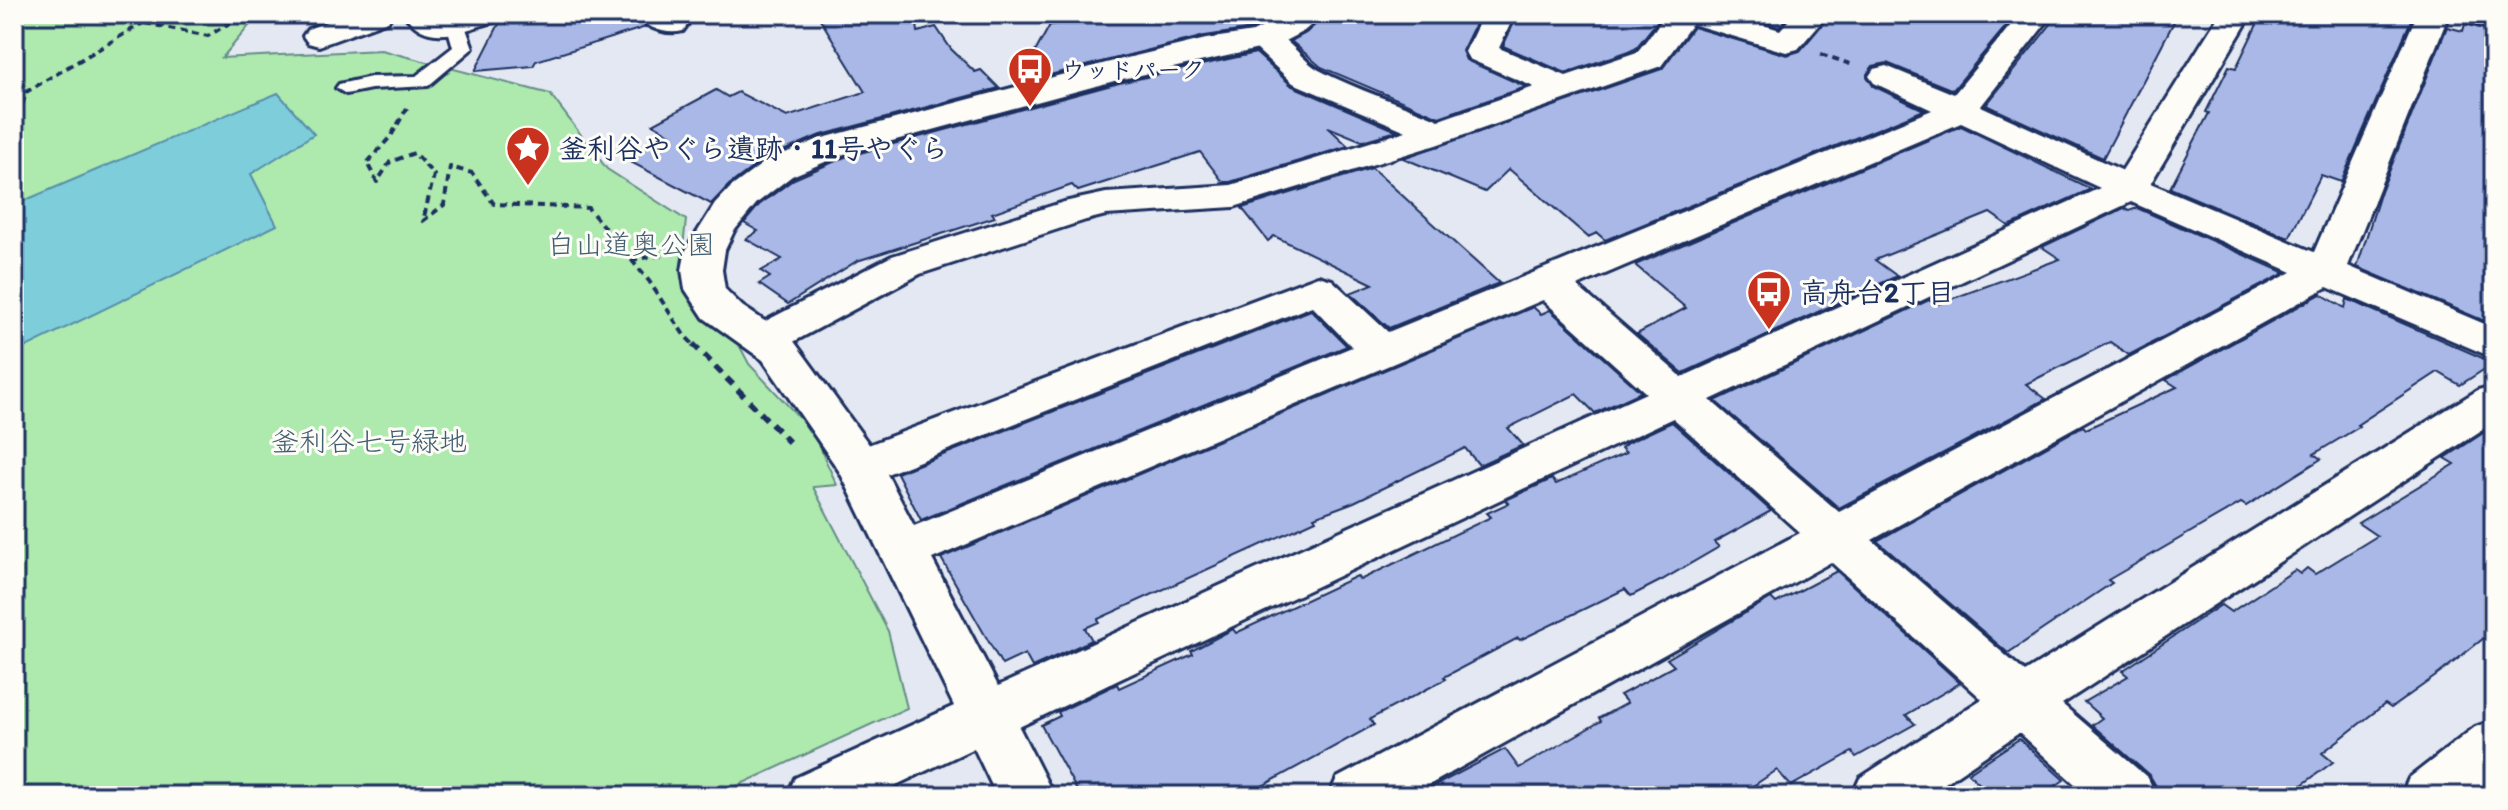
<svg xmlns="http://www.w3.org/2000/svg" width="2508" height="810" font-family="Itim,'Klee One',sans-serif">
<style>
.green{fill:#aee9ae;stroke:#648c86;stroke-width:2}
.water{fill:#7ecddb;stroke:#568ea9;stroke-width:2}
.building{fill:#a9b8e7;stroke:#1b2f5e;stroke-width:2}
.lines{fill:none;stroke-linecap:round;stroke-linejoin:round}
.service-casing{stroke:#1b2f5e;stroke-width:6}
.minor-casing{stroke:#1b2f5e;stroke-width:6}
.tertiary-casing{stroke:#1b2f5e;stroke-width:6}
.path-far1{stroke:#1b2f5e;stroke-width:4;stroke-dasharray:7 5;stroke-linecap:butt}
.path{stroke:#1b2f5e;stroke-width:6;stroke-dasharray:9 7;stroke-linecap:butt}
.service{fill:#fdfcf7;fill-rule:evenodd}
.minor{fill:#fdfcf7;fill-rule:evenodd}
.tertiary{fill:#fdfcf7;fill-rule:evenodd}
.labels{text-anchor:middle;dominant-baseline:central;stroke-width:6;stroke-linejoin:round;paint-order:stroke}
.far-poi-label{font-size:24px;font-weight:bold;fill:#1b2f5e;stroke:#fdfcf7;text-anchor:start}
.poi-label{font-size:28px;font-weight:bold;fill:#1b2f5e;stroke:#fdfcf7;text-anchor:start}
.park-label{font-size:28px;fill:#405e72;stroke:#fdfcf7}
</style>
<rect width="100%" height="100%" fill="#e4e8f2"/>
<filter id="ink" filterUnits="userSpaceOnUse"><feTurbulence type="fractalNoise" baseFrequency=".0125" numOctaves="2"/><feDisplacementMap in="SourceGraphic" scale="16" xChannelSelector="R" yChannelSelector="G"/><feConvolveMatrix kernelMatrix="1 2 1 2 8 2 1 2 1" color-interpolation-filters="sRGB"/></filter>
<g filter="url(#ink)">
<!-- green -->
<polygon class="green" points="14,14 259,14 222,58 381,50 550,94 607,169 686,220 681,265 734,335 749,364 812,431 837,485 813,487 888,631 907,708 715,796 309,796 272,787 252,796 14,796"/>
<!-- water -->
<polygon class="water" points="278,93 314,134 251,174 277,225 14,353 14,205"/>
<!-- building -->
<g class="building">
<polygon points="504,14 633,14 646,27 536,61 533,66 475,71"/>
<polygon points="817,14 916,14 918,32 936,27 951,49 975,72 981,70 999,88 818,136 764,159 729,185 711,204 625,159 670,134 653,124 716,90 728,97 738,92 787,117 865,92"/>
<polygon points="1119,14 1281,14 1252,29 1205,36 1018,83 1050,25"/>
<polygon points="1327,14 1480,14 1462,51 1466,60 1526,87 1439,117 1321,67 1291,41 1306,33"/>
<polygon points="1518,14 1663,14 1635,49 1566,73 1503,46"/>
<polygon points="1737,14 1790,14 1779,27"/>
<polygon points="1831,14 1994,14 2012,19 1953,90 1887,63 1873,66 1867,74 1873,86 1924,110 1605,240 1597,233 1588,237 1509,169 1485,192 1403,158 1662,69 1693,27 1787,55 1800,51"/>
<polygon points="2059,14 2178,14 2103,158 1986,105"/>
<polygon points="2262,14 2399,14 2412,18 2341,182 2321,175 2289,238 2170,188 2209,113 2206,112 2229,66 2236,68"/>
<polygon points="2465,24 2494,32 2494,325 2357,267 2379,197 2447,27 2463,31"/>
<polygon points="1256,53 1292,86 1397,131 1362,141 1328,127 1348,146 1230,182 1223,182 1200,152 1078,191 1072,185 992,213 995,217 857,261 788,304 759,284 770,277 761,271 782,259 746,239 758,231 744,223 759,205 794,179 845,157 1119,83"/>
<polygon points="1961,126 2091,189 2009,226 1990,213 1875,260 1897,276 1683,373 1637,334 1686,308 1635,265"/>
<polygon points="1372,168 1499,283 1389,328 1350,293 1373,284 1274,236 1268,241 1242,208"/>
<polygon points="2124,208 2129,211 2137,208 2285,273 2129,355 2110,342 2026,384 2046,399 1839,508 1715,401 1929,300 1935,305 2060,259 2042,247"/>
<polygon points="2321,294 2345,308 2347,299 2494,363 2460,385 2438,372 2357,425 2359,427 2314,454 2321,459 2246,506 2241,503 2108,580 2112,583 2008,653 1877,541 2083,426 2086,429 2177,387 2166,380"/>
<polygon points="1533,307 1541,314 1550,310 1641,392 1595,413 1576,394 1508,428 1523,445 1479,465 1465,448 1354,502 1314,517 1316,520 1098,619 1099,622 1085,628 1092,640 1032,667 1025,654 1002,665 941,558"/>
<polygon points="1311,310 1347,346 921,520 897,473"/>
<polygon points="1672,422 1771,511 1714,542 1719,547 1662,580 1631,596 1625,589 1520,640 1518,638 1444,677 1446,679 1370,719 1374,725 1244,796 1080,796 1041,725 1060,716 1058,712 1117,684 1119,688 1193,654 1191,651 1233,629 1236,633 1357,576 1360,580 1491,517 1487,513 1509,503 1506,500 1552,479 1556,484 1626,453 1621,448 1627,443"/>
<polygon points="2494,426 2494,630 2440,673 2391,708 2385,704 2322,753 2333,762 2287,796 2162,796 2150,776 2092,725 2102,718 2084,702 2128,676 2122,671 2221,605 2231,612 2295,570 2300,574 2307,568 2315,574 2377,536 2358,523 2455,464 2445,458"/>
<polygon points="1837,571 1960,683 1906,715 1915,724 1856,757 1852,752 1791,786 1777,770 1738,796 1415,796 1505,749 1519,768 1601,721 1599,718 1627,703 1620,695 1674,666 1667,659 1771,598 1776,603"/>
<polygon points="2019,739 2064,780 2041,796 1992,796 1968,773"/>
</g>
<g class="lines">
<!-- service casing -->
<g class="service-casing">
<polygon id="service" points="455,17 464,23 473,48 428,86 371,89 346,94 336,88 339,84 371,77 416,76 453,47 446,23"/>
</g>
<!-- minor casing -->
<g class="minor-casing">
<g id="minor">
<polygon points="348,14 393,14 388,21 319,46 308,43 303,36 308,29"/>
<path d="M404,14H501L496,21C463,30 428,49 404,14Z"/>
<path d="M636,14H677L688,24L683,31C667,35 646,29 636,14Z"/>
<path d="M1483,14H1515L1499,48L1566,76L1637,52L1667,14H1727L1780,30L1794,14H1828L1798,49L1786,52L1692,24L1661,66L1436,145L1234,207L1106,215L1086,220L920,274L782,348L767,352L752,348L746,338L752,328L892,256L1064,202L1106,193L1231,185L1406,131L1293,83L1253,46L1248,39L1253,32C1283,24 1295,56 1319,70C1356,90 1400,103 1439,120L1534,87L1469,59L1465,52Z"/>
<path d="M2020,14H2053L1981,106L2143,180L2314,252L2417,14H2449L2348,266L2494,328V358L2327,287L1872,540L2025,672L2478,390L2494,386V422L2062,704L2148,778L2156,796H2088L2019,733L1926,796H1852L1860,778L1982,699L1831,562L1409,796H1329L1337,778L1800,533L1673,418L1019,727L1054,796H997L974,748L873,796H787L795,778L954,706L837,466L844,454L1318,276L1332,280L1388,332L1932,110L1874,83L1869,76L1874,69L1886,66L1954,94ZM1961,123L2100,188L1682,377L1577,286ZM2131,202L2292,272L1839,512L1710,400ZM1543,300L1646,393L998,686L932,559ZM1312,306L1352,347L914,526L887,474Z"/>
<polygon points="2459,14 2494,14 2494,29 2464,21"/>
</g>
</g>
<!-- tertiary casing -->
<g class="tertiary-casing">
<g id="tertiary">
<polygon points="1287,14 1324,14 1304,31 1277,45 1118,80 844,154 792,176 757,203 734,231 725,250 722,270 725,289 742,306 793,340 876,454 883,466 876,478 860,483 844,478 763,360 704,318 685,289 682,270 686,250 715,204 731,187 766,161 819,139 1106,63 1206,39 1253,32"/>
<polygon points="2220,14 2252,14 2143,196 2130,199 2117,196 2111,188"/>
<polygon points="2494,720 2494,777 2471,796 2401,796 2409,778 2475,727"/>
</g>
</g>
<!-- path-far1 -->
<g class="path-far1">
<polyline points="251,14 289,20"/>
<polyline points="145,23 208,36 244,14"/>
<polyline points="1821,54 1853,65"/>
<polyline points="407,108 391,136 367,163 377,182 390,162 414,153 434,175 423,221 444,205 450,167 472,173 494,204 588,208 649,281 684,335 695,346"/>
<polyline points="14,111 21,109 26,92 158,14"/>
<polyline points="631,260 663,255"/>
</g>
<!-- path -->
<polyline class="path" points="693,344 791,444"/>
<!-- service -->
<use href="#service" class="service"/>
<!-- minor -->
<use href="#minor" class="minor"/>
<!-- tertiary -->
<use href="#tertiary" class="tertiary"/>
</g>
</g>
<!-- icons -->
<defs>
<g id="bus-pin" transform="scale(2.3)"><path d="M0 17L-7.5 6A9.5 9.5 0 1 1 7.5 6Z" fill="#c8321e" stroke="#fdfcf7"/><path d="M-5-6H5V4H4V6H2V4H-2V6H-4V4H-5ZM-3.5-4V0h7V-4ZM-3.5 1.2v1.5H-2V1.2ZM2 1.2v1.5H3.5V1.2Z" fill="#fff"/></g>
<g id="sight-pin" transform="scale(2.3)"><path d="M0 17L-7.5 6A9.5 9.5 0 1 1 7.5 6Z" fill="#c8321e" stroke="#fdfcf7"/><path d="M0-6L1.8-2.2L6-1.7L2.9 1.2L3.7 5.4L0 3.3L-3.7 5.4L-2.9 1.2L-6-1.7L-1.8-2.2Z" fill="#fff"/></g>
</defs>
<g fill-rule="evenodd">
<use href="#bus-pin" x="1030" y="69"/>
<use href="#sight-pin" x="528" y="148"/>
<use href="#bus-pin" x="1769" y="292"/>
</g>
<g class="labels">
<!-- far-poi labels -->
<g class="far-poi-label">
<text x="1061" y="69">ウッドパーク</text>
</g>
<!-- poi labels -->
<g class="poi-label">
<text x="559" y="148">釜利谷やぐら遺跡・11号やぐら</text>
<text x="1800" y="292">高舟台2丁目</text>
</g>
<!-- park labels -->
<g class="park-label">
<text x="631" y="244">白山道奥公園</text>
<text x="369" y="441">釜利谷七号緑地</text>
</g>
</g>
<!-- margin -->
<rect width="2508" height="810" fill="none" stroke="#fdfcf7" stroke-width="48"/>
<rect x="24" y="24" width="2460" height="762" fill="none" stroke="#1b2f5e" stroke-width="3" filter="url(#ink)"/>
</svg>
